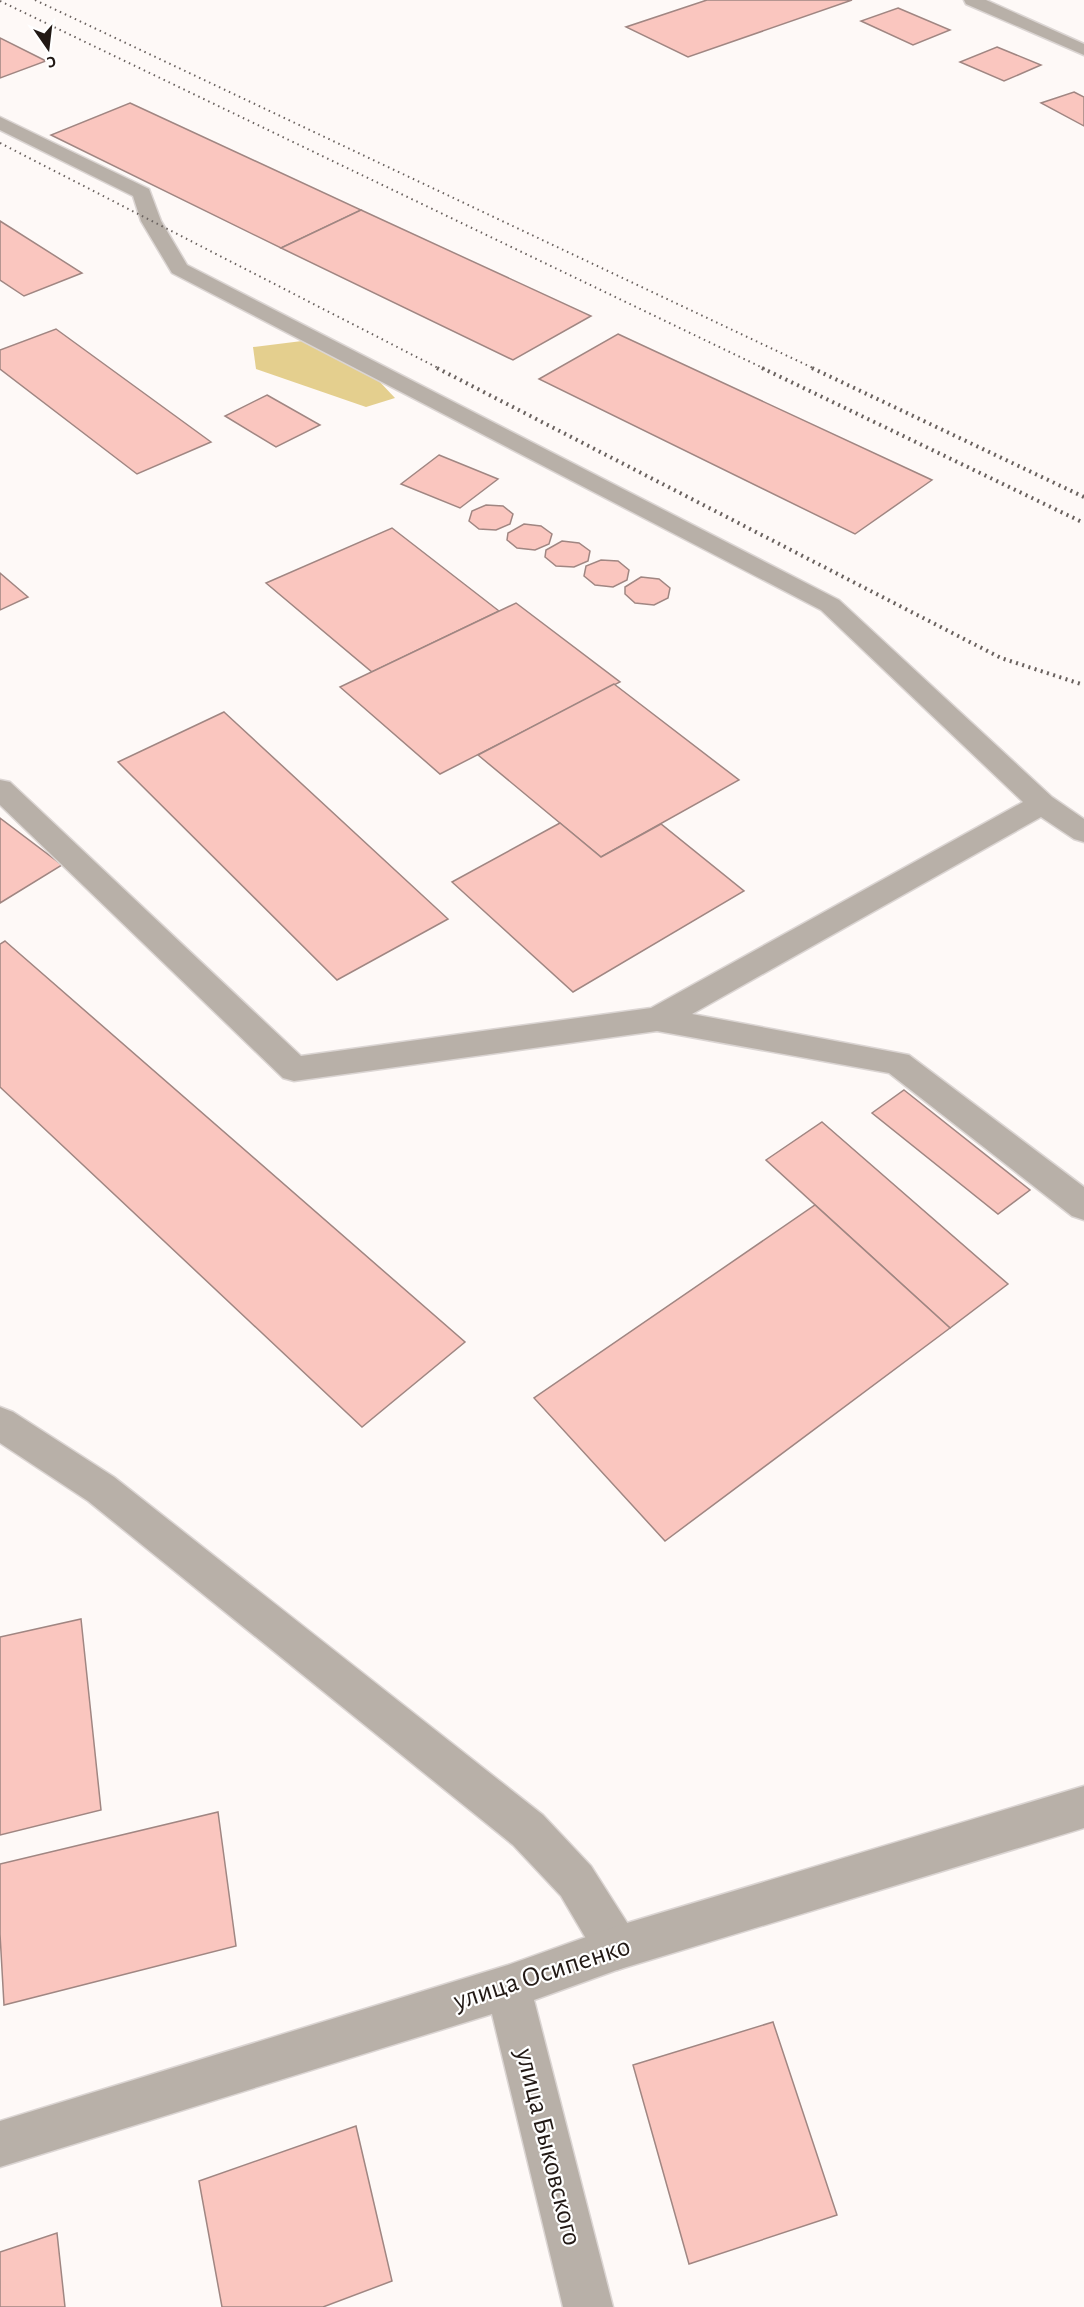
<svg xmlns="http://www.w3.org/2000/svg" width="1084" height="2307" font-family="'Alegreya Sans',sans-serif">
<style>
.green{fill:#e4cf8e}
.building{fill:#fac6bf;stroke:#a08682;stroke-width:1.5}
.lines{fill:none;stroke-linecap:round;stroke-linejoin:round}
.service-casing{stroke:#dbd5d3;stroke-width:3}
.minor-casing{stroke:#dbd5d3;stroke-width:3}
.service{fill:#b8b0a8;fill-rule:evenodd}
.minor{fill:#b8b0a8;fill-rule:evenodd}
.rail-far1{stroke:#6a625f;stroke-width:2;stroke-dasharray:1.5 4;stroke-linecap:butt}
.rail{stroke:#6a625f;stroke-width:4;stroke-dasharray:2 4.5;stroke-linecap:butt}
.labels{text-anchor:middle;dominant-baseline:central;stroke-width:4.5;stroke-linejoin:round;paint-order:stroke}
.near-street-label{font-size:28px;fill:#221915;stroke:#fff}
</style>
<rect width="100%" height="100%" fill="#fef9f7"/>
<!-- green -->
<polygon class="green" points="302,341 378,380 395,398 366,407 256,369 253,347"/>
<!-- building -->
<g class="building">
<polygon points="707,0 852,0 688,57 626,27"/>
<polygon points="898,8 950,30 913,45 861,21"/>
<polygon points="0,38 46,61 0,78"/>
<polygon points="997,47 1041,65 1004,81 960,62"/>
<polygon points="1074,92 1084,97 1084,126 1041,103"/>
<polygon points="130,103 361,210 281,248 51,135"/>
<polygon points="361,210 591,316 513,360 281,248"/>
<polygon points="0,221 82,273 24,296 0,280"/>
<polygon points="56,329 211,442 137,474 0,369 0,350"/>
<polygon points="618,334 932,480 855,534 539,379"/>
<polygon points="267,395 320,425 276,447 225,416"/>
<polygon points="439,455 498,479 460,508 401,484"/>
<polygon points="486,505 503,506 513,514 510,524 496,530 479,529 469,521 472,511"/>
<polygon points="524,524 541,526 552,534 549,544 535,550 517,548 507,540 508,533"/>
<polygon points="392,528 499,611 372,672 266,583"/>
<polygon points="562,541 579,543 590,551 588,561 574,567 556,566 545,557 546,550"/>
<polygon points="601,560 618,561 629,570 627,580 613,587 595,585 584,576 586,566"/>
<polygon points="0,573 28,597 0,610"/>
<polygon points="641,577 659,579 670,588 668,598 654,605 635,603 625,594 625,587"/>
<polygon points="516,603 620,682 440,774 340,687"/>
<polygon points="614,684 739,780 601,857 478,755"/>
<polygon points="224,712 448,919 337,980 118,762"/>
<polygon points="0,818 62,865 0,903"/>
<polygon points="560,823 601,857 661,824 744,891 573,992 452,882"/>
<polygon points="5,941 465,1342 362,1427 0,1087 0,944"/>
<polygon points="904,1090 1030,1190 998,1214 872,1113"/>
<polygon points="822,1122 1008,1284 950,1328 766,1160"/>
<polygon points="815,1205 950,1328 665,1541 534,1398"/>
<polygon points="81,1619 101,1810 0,1835 0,1637"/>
<polygon points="218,1812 236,1946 4,2005 0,1934 0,1864"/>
<polygon points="773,2022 837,2215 689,2264 633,2065"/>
<polygon points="356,2126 392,2281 323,2307 222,2307 199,2181"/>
<polygon points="57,2233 65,2307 0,2307 0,2252"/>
</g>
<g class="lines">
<!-- service casing -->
<g class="service-casing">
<g id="service">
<polygon points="0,117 149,189 161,221 187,265 839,600 1052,797 1084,819 1084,842 1074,839 1041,817 692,1014 909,1055 1084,1187 1084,1220 1072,1216 889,1073 657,1031 294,1081 283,1078 0,805 0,780 10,782 301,1056 651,1008 1023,802 821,610 172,273 141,221 133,196 0,130"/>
<polygon points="0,1407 13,1412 114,1477 543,1815 591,1866 633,1932 639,1948 633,1964 617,1970 601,1964 561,1896 513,1845 88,1501 0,1443"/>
</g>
</g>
<!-- minor casing -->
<g class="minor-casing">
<g id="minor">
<polygon points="964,0 986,0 1084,44 1084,55 966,4"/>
<polygon points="1084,1786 1084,1828 617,1970 534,2000 613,2307 563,2307 492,2014 0,2167 0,2121 508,1965 617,1926"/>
</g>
</g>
<!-- service -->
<use href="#service" class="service"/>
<!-- minor -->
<use href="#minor" class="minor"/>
<!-- rail-far1 -->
<g class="rail-far1">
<polyline points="35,0 815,369"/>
<polyline points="0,1 765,369"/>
<polyline points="0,143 440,369"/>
</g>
<!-- rail -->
<g class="rail">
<polyline points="437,368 1001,658 1084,685"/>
<polyline points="762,368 1084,523"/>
<polyline points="812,368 1084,497"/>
</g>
</g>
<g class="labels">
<!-- near-street labels -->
<g class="near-street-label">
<text transform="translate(542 1974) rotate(-18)">улица Осипенко</text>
<text transform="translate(548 2147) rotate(76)">улица Быковского</text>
</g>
</g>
<!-- north arrow -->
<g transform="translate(48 48) rotate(166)" stroke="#ffffff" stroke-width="4.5" paint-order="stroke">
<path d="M0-4.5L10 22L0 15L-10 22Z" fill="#221915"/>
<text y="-9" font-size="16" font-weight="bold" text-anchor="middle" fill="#221915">С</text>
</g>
</svg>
